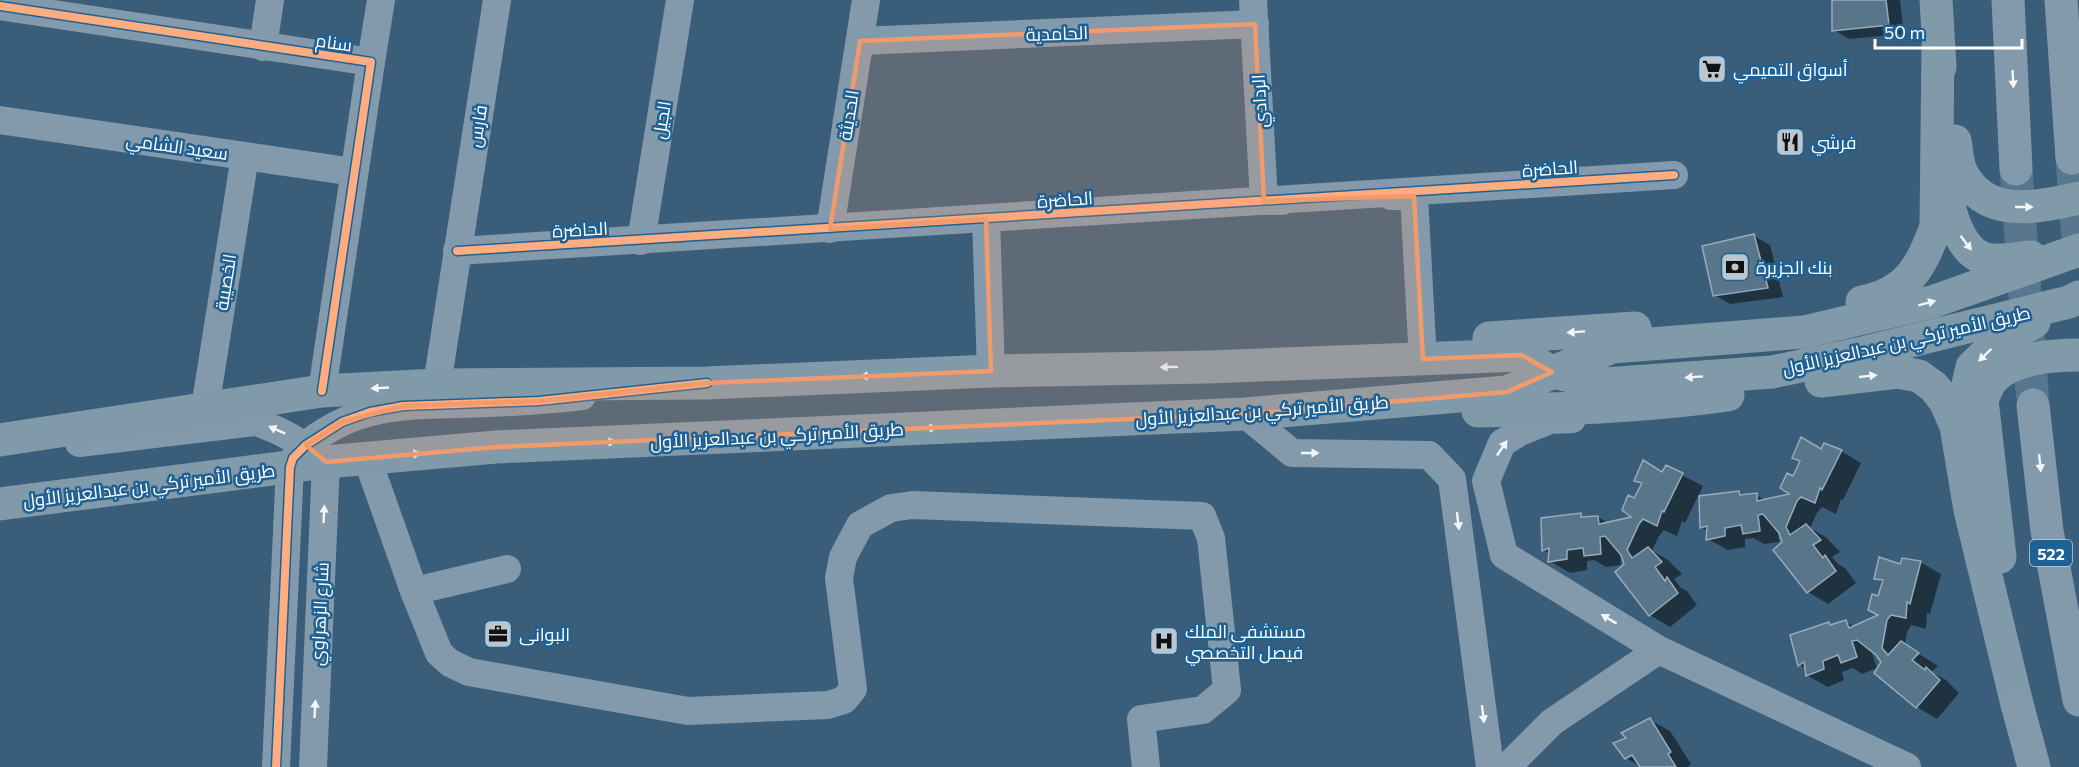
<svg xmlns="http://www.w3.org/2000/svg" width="2079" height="767" font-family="Commissioner,Cairo,sans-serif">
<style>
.shadow{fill:#0007}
.building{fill:#58758a;stroke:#97abba;stroke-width:1.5}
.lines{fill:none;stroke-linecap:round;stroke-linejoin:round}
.highway-tunnel{stroke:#58768d;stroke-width:33;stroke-dasharray:33 16;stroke-linecap:butt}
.minor{stroke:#829aac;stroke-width:28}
.major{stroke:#819aaa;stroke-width:33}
.highway{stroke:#829aab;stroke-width:33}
.cycleway-casing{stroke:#206193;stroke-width:11}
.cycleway{stroke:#ffac80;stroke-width:8}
.oneway{fill:#f2f5f7}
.oneway2{fill:#f2f5f6}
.marked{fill:#f19b6d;fill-opacity:0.2;stroke:#f19b6d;stroke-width:4.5;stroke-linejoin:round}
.labels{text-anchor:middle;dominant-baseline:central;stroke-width:5;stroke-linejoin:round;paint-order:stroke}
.shield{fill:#206193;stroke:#bcd0df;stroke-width:1.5}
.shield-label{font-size:16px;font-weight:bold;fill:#fff}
.street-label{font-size:18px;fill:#fff;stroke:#206193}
.poi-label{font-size:18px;fill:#fff;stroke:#206193;text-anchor:start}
</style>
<rect width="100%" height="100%" fill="#3a5e79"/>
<!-- shadow -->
<g class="shadow">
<polygon points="1833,0 1900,0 1904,34 1849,39 1834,30"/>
<polygon points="1754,236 1770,245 1783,297 1730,304 1715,295"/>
<polygon points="1821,451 1841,451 1861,463 1843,500 1841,499 1836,514 1822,507 1817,513 1810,528 1827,538 1840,552 1832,557 1838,564 1845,568 1856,583 1828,604 1808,592 1778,530 1779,542 1764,544 1753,538 1745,539 1745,547 1728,550 1708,539 1708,531 1702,528 1701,497 1739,492 1744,496 1756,495 1767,501 1793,495 1793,478 1802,462 1794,458"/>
<polygon points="1666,467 1703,486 1685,523 1682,521 1677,536 1664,530 1659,536 1652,551 1668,560 1682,574 1674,579 1680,587 1687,591 1697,605 1670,627 1650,615 1620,552 1621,565 1606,567 1594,560 1587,561 1587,570 1570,573 1550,561 1550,554 1544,550 1580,515 1586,518 1598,517 1608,523 1634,518 1635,500 1643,485 1635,480 1663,474"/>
<polygon points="1920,562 1941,574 1930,614 1927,613 1926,629 1911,625 1907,632 1905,645 1938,666 1931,672 1946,680 1959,693 1937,719 1917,707 1876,672 1883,662 1875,652 1872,653 1877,668 1862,674 1853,668 1842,672 1844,680 1828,687 1808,676 1807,670 1800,665 1792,636 1828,623 1833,626 1846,622 1855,627 1880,616 1879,598 1883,583 1876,578 1901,566"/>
<polygon points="1650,720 1670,731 1691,764 1688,767 1642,767 1626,758 1629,738"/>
</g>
<!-- building -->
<g class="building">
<polygon points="1832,0 1886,0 1889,25 1832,31"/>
<polygon points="1754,234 1768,288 1713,296 1702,246"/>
<polygon points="1801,437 1821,449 1824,443 1842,450 1822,490 1820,488 1815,503 1801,497 1797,501 1786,527 1790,535 1806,524 1821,540 1813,545 1823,558 1825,555 1836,571 1807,593 1773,550 1782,542 1779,533 1763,514 1758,515 1760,531 1743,534 1741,525 1725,528 1725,536 1706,540 1707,526 1700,528 1699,496 1739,491 1740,495 1757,493 1757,501 1789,494 1780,488 1787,473 1793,476 1800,461 1792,458"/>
<polygon points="1643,460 1662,472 1666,465 1683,473 1664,512 1662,511 1657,526 1643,519 1639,524 1627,550 1632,558 1648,547 1662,562 1655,567 1665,581 1667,577 1678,593 1649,616 1615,572 1624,564 1621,555 1605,536 1600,537 1601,554 1584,556 1583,548 1567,550 1567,559 1548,562 1549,548 1542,551 1541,518 1581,513 1581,517 1598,516 1599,524 1631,517 1622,510 1628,495 1634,498 1642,483 1634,481"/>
<polygon points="1879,557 1900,564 1902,558 1921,561 1910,604 1907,602 1906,618 1891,615 1887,620 1882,648 1888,655 1901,641 1919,653 1912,660 1925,670 1926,667 1940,680 1916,708 1874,673 1881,662 1876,655 1857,640 1852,641 1857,657 1841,663 1838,655 1823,661 1824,669 1806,676 1804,662 1798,666 1790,635 1829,622 1830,625 1846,620 1849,628 1878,615 1868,610 1872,594 1878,596 1883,580 1874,579"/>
<polygon points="1650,718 1671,752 1668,754 1676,767 1640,767 1632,755 1625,759 1613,743 1626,738 1621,733"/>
</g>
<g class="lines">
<!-- highway-tunnel -->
<g class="highway-tunnel">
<polyline points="2072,158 2079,254"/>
<polyline points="2016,169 2033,405"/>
</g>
<!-- minor -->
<g class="minor">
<polyline points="1253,0 1264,201 1282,201"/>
<polyline points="0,6 371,62 322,391"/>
<polyline points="860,41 1255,24"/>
<polyline points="263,47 270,0"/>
<polyline points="371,62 381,0"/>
<polyline points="0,120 354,172"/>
<polyline points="1391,196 1414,196 1422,343"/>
<polyline points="986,219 991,371"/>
<polyline points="830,229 866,0"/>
<polyline points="641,241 680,0"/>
<polyline points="457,251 1674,175"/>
<polyline points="437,385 497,0"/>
<polyline points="205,408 245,156"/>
<polyline points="1245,414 1292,453 1429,455 1452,479 1490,767"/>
<polyline points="1572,419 1550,420 1520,432 1502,443 1486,481 1504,555 1659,650 1907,767"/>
<path d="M79,443L256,422C283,431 305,444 326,462L313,767"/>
<polyline points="367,458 414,591 439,653 450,663 469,672 688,711 828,705 844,700 853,689 839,578 843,557 860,525 891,508 913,505 1202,516 1211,538 1227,690 1203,710 1141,719 1146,767"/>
<polyline points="414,591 507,569"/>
<path d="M276,767L290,467C299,441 345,418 371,412C399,405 429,405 458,404C500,403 541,401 582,396"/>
<polyline points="1507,767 1552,722 1659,650"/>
</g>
<!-- major -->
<g class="major">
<polyline points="1936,0 1940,67"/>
<path d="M1955,141C1957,151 1957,164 1962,173C1986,220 2038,207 2079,198"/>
<path d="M1947,190C1949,215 1962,259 1993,260C2005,261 2019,258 2031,257"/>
<path d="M1862,302C1907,293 1922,267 1936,226L1938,45"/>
<polyline points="1489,338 1635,328"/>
<polyline points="1821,381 1898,372 1919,376 1934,387 1945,401 1956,426 1970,510 2017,704"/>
<path d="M1478,411C1563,409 1644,407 1728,395"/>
<polyline points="1970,434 1964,401 1972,367 1998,342 2034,322"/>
<polyline points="0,440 322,391 437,385 707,383 991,371 1208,367 1521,355 1552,372 1605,384 1772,372 1858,354 2069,302 2079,297"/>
<polyline points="0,504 326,462 496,447 1245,414 1507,392 1612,347 1804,332 1932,302 2079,250"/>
<path d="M2000,557L1982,400C1985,393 1988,384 1993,379C2011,358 2054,355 2079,355"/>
</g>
<!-- highway -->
<g class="highway">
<polyline points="2008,0 2016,169"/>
<polyline points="2061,0 2072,158"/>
<polyline points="2033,405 2047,531 2079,700"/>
<polyline points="2017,704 2034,767"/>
</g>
<!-- cycleway casing -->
<g class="cycleway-casing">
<g id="cycleway">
<polyline points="0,6 371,62 322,391"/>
<polyline points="457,251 1674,175"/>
<polyline points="276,767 290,467 293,458 306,445 342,422 370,412 403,406 539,401 707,383"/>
</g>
</g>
<!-- cycleway -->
<use href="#cycleway" class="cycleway"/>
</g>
<!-- one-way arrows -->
<defs><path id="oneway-solid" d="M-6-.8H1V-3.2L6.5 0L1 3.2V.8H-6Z" transform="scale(1.5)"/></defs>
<g class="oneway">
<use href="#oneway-solid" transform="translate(2013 79) rotate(87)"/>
<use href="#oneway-solid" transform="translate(277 430) rotate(-156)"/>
<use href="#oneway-solid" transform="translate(1502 448) rotate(-56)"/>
<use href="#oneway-solid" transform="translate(1310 453)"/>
<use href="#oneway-solid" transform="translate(2040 463) rotate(84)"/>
<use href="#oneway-solid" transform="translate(324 514) rotate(-87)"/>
<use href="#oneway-solid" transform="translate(1458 521) rotate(83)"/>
<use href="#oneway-solid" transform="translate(1609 619) rotate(-149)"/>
<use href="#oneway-solid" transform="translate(315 709) rotate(-87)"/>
<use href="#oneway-solid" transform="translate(1483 714) rotate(83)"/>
</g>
<g class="oneway2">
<use href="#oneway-solid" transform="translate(2024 207)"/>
<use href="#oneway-solid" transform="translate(1966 243) rotate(53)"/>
<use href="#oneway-solid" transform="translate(1927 303) rotate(-15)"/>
<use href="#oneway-solid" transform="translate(1576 332) rotate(176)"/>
<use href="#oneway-solid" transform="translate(1985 355) rotate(136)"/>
<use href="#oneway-solid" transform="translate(1169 367) rotate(179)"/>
<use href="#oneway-solid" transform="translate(869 376) rotate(178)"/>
<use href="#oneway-solid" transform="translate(1868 376) rotate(-6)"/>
<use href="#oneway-solid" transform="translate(1694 377) rotate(176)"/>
<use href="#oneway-solid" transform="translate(380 388) rotate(177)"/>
<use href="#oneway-solid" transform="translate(928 428) rotate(-3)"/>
<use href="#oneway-solid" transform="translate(607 442) rotate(-3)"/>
<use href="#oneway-solid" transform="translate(412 454) rotate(-5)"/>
</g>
<!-- marked area -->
<path class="marked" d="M1255,24L1264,201L1414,196L1423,359L1521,355L1552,372L1507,392L1245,414L496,447L326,462L306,445L342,422L403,406L539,401L707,383L991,371L986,219L830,229L860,41Z"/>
<!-- icons -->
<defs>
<g id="supermarket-square" transform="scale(1.5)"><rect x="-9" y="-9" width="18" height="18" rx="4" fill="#bac7d0" stroke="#206193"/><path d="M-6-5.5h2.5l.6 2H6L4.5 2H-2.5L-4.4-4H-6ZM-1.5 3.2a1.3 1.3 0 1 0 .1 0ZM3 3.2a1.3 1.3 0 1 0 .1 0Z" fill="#111"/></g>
<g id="restaurant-square" transform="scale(1.5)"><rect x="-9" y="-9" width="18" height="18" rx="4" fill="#bac7d0" stroke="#206193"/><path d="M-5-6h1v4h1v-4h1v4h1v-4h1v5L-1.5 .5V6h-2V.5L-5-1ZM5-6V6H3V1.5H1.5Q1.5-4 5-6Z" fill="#111"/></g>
<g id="bank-square" transform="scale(1.5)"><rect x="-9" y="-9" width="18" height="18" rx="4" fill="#bac7d0" stroke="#206193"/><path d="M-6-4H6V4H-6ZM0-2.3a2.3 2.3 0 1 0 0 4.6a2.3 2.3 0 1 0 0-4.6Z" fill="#111"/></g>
<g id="office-square" transform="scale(1.5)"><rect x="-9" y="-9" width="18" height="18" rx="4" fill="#bac7d0" stroke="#206193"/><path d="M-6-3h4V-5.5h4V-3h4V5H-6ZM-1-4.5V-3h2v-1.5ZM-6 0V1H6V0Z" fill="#111"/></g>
<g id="hospital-square" transform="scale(1.5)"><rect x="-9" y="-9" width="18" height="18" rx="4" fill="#bac7d0" stroke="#206193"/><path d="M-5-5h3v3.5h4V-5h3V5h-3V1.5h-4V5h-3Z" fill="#111"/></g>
</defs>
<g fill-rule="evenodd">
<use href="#supermarket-square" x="1712" y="69"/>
<use href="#restaurant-square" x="1790" y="142"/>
<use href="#bank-square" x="1735" y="267"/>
<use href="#office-square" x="498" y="634"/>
<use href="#hospital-square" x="1164" y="641"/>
</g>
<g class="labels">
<!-- shield labels -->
<rect class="shield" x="2030" y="540" width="42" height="26" rx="4.5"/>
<g class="shield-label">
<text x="2051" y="553">522</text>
</g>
<!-- street labels -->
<g class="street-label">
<text transform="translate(1057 33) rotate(-2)">الحامدية</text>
<text transform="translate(334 42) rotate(8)">سنام</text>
<text transform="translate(1259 101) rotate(-93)">الردادي</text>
<text transform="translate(848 115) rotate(-81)">الحديثة</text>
<text transform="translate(661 120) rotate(-81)">الجيل</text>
<text transform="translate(477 126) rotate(-81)">فارس</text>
<text transform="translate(177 146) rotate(8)">سعيد الشامي</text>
<text transform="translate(1550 168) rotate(-4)">الحاضرة</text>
<text transform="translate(1065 199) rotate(-4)">الحاضرة</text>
<text transform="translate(580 229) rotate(-3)">الحاضرة</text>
<text transform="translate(225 282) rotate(-81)">الخصيبة</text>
<text transform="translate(1906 340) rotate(-13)">طريق الأمير تركي بن عبدالعزيز الأول</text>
<text transform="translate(1262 410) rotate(-4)">طريق الأمير تركي بن عبدالعزيز الأول</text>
<text transform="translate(777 435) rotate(-3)">طريق الأمير تركي بن عبدالعزيز الأول</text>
<text transform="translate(149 485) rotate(-7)">طريق الأمير تركي بن عبدالعزيز الأول</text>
<text transform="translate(319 614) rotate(-87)">شارع الزهراوي</text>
</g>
<!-- poi labels -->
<g class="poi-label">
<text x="1733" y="69">أسواق التميمي</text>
<text x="1811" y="142">فرشي</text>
<text x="1756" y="267">بنك الجزيرة</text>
<text x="1185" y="631">مستشفى الملك<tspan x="1185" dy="21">فيصل التخصصي</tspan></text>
<text x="519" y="634">البوانى</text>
</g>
</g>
<!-- scale -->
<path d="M1875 39v9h147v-9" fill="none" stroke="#ffffff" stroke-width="3"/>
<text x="1884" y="39" font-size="18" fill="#ffffff" stroke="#206193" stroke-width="4.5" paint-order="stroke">50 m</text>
</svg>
